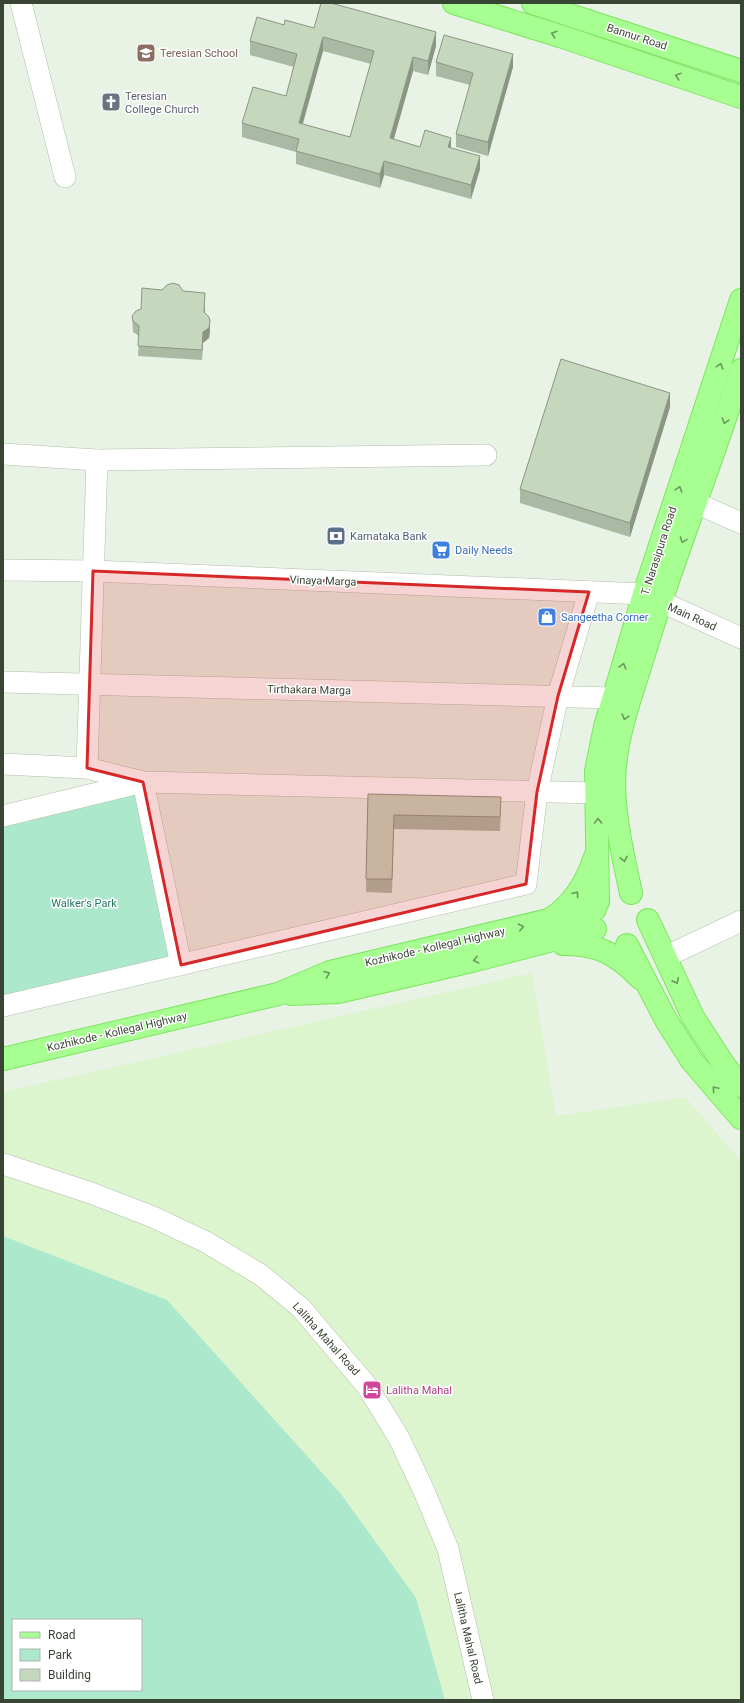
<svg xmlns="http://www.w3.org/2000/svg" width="744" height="1703" font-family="Roboto,sans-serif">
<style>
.commercial{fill:#dcf5cf;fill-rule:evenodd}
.green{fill:#ace8cc;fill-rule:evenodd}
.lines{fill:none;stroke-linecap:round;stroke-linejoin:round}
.minor-casing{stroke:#b0c1aa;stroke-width:22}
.major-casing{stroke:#7ce560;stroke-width:24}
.minor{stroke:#fff;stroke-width:21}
.major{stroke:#a7ff91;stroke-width:22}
.wall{fill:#a9b9a3;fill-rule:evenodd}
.shaded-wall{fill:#8a9684}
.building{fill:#c5d7bd;stroke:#8a9684;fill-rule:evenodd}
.oneway{stroke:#6a995e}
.marked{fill:#d62828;fill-opacity:0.2;stroke:#d62828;stroke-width:3;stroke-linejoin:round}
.labels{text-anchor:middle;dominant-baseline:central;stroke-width:3;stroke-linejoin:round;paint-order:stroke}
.street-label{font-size:11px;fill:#394534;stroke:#fff}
.education-label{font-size:11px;fill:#785e54;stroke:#fff;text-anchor:start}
.worship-label{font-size:11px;fill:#5b616d;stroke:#fff;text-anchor:start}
.service-label{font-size:11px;fill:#4e5e75;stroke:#fff;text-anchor:start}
.shop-label{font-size:11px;fill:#366cbe;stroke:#fff;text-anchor:start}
.park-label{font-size:11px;fill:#277760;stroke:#fff}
.hotel-label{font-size:11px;fill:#b23c85;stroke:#fff;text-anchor:start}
</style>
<rect width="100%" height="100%" fill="#e8f3e5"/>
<!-- commercial -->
<path class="commercial" d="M532,973L556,1116L685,1097L741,1161V1700H3V1092ZM13,1620H141V1690H13Z"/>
<!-- green -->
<g class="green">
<polygon points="143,782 181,965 3,1004 3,816"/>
<path d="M3,1236L167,1300L341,1494L416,1598L445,1700H3ZM13,1620H141V1690H13Z"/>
</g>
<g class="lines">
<!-- minor casing -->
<g class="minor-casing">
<g id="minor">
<polyline points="21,3 65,177"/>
<polyline points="3,454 97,460 486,455"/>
<polyline points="696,503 741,523"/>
<polyline points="3,570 93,571 644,594 741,638"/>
<polyline points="3,682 614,698"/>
<polyline points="3,764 87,768 143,782 596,793"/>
<polyline points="87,768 97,460"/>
<polyline points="3,816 143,782 181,965"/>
<polyline points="665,957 741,921"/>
<polyline points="3,1006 526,884 537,792 558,696 589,592"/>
<polyline points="3,1164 91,1193 153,1217 206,1242 261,1275 301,1308 367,1386 399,1438 424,1491 448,1549 483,1700"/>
</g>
</g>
<!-- major casing -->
<g class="major-casing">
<g id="major">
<polyline points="454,3 560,36 741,97"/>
<polyline points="533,3 741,71"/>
<path d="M631,893C623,856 611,805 615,767C618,729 633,691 644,654C673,558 711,466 741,370"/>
<polyline points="598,902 596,771 605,727 644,594 741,300"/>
<path d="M552,918C574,904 587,881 595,857"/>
<polyline points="648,920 693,1017 724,1065 741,1086"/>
<path d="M563,944C596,943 617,954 640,978"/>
<polyline points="627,945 666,1020 692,1061 741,1118"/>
<polyline points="291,994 338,992 476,960 595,929"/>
<polyline points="3,1059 278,994 330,972 595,909"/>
</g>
</g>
<!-- minor -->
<use href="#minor" class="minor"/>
<!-- major -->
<use href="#major" class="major"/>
</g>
<!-- wall -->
<g class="wall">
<path d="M284,25L314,28L436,46L428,75L413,71L394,139L420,147L451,148L480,169L471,199L384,175L380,188L296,164V152L242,137V123L286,96L294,67L250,55V41ZM323,51L371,64L350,137L303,124Z"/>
<polygon points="436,62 513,67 488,156 456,147 456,134 470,85 436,76"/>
<polygon points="183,291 205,303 205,313 210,331 209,338 203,343 202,360 138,356 139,336 133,332 132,316 141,309"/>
<polygon points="670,407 630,537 520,503 520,489"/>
<polygon points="368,794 501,810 500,831 394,829 392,893 366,892"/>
</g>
<!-- shaded-wall -->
<g class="shaded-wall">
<polygon points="436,32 436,46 428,75 428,61"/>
<polygon points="323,37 323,51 299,136 299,123"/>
<polygon points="513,54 513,67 488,156 488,142"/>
<polygon points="413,57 413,71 390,152 390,138"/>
<polygon points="451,138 451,152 448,147"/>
<polygon points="480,156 480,169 471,199 471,185"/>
<polygon points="384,161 384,175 380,188 380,174"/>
<polygon points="205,293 205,303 204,323 204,312"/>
<polygon points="210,321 210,331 209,338 203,343 202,360 203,332"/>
<polygon points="670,393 670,407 630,537 630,523"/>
</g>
<!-- building -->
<g class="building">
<path d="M321,3H331L436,32L428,61L413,57L390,138L420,147L425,130L451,138L448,147L480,156L471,185L384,161L380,174L296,151L299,139L242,123L253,87L286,96L297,54L250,41L257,17L284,25L285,20L314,28ZM323,37L374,51L350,137L299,123Z"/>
<polygon points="444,35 513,54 488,142 456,134 473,73 436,62"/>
<polygon points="173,283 179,285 183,291 205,293 204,312 209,317 210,321 209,328 203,332 202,350 138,346 139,326 133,321 132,316 136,311 141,309 142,288 162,290 167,285"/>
<polygon points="561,359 670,393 630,523 520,489"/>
<polygon points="368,794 501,797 500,817 394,815 392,879 366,879"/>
</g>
<!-- one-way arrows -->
<defs><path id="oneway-chevron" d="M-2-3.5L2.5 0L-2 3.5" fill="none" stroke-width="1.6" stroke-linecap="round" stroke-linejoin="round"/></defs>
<g class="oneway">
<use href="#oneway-chevron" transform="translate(554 34) rotate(-163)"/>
<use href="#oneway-chevron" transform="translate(678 76) rotate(-161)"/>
<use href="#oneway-chevron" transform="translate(720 366) rotate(-72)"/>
<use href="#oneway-chevron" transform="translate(725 421) rotate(107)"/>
<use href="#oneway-chevron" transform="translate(679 489) rotate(-72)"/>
<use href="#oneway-chevron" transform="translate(683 540) rotate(110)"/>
<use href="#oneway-chevron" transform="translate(623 666) rotate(-74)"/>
<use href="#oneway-chevron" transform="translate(625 717) rotate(106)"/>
<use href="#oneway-chevron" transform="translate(598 821) rotate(-92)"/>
<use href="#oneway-chevron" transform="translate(624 859) rotate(78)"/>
<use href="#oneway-chevron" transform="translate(576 894) rotate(-53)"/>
<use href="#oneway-chevron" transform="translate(521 927) rotate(-13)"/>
<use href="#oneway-chevron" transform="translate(476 960) rotate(167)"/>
<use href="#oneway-chevron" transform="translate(327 974) rotate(-21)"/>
<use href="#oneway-chevron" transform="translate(676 981) rotate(64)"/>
<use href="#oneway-chevron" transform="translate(715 1089) rotate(-131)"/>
</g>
<!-- marked area -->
<path class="marked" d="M93,571L589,592L558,696L537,792L526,884L181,965L143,782L87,768Z"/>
<!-- icons -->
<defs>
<g id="school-square" transform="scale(1)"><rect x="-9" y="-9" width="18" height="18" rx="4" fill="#8d6e63" stroke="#fff"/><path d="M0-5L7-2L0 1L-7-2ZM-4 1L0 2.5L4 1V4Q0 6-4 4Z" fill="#fff"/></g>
<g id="church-square" transform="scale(1)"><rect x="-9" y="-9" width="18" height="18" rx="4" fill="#6b7280" stroke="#fff"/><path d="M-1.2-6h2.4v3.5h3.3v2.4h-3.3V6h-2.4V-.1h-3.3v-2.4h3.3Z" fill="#fff"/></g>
<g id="bank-square" transform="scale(1)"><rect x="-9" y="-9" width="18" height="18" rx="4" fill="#5c6f8a" stroke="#fff"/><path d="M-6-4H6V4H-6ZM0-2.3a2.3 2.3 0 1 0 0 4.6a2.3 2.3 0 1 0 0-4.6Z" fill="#fff"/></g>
<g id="supermarket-square" transform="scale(1)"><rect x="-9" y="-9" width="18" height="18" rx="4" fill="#3f7fe0" stroke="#fff"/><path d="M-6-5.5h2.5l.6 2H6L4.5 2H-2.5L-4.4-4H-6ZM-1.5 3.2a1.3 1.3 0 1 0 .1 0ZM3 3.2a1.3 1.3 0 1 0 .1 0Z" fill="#fff"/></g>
<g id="shop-square" transform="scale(1)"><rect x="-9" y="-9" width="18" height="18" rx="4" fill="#3f7fe0" stroke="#fff"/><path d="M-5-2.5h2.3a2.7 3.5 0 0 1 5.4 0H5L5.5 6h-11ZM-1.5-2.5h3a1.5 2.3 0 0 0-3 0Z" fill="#fff"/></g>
<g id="hotel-square" transform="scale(1)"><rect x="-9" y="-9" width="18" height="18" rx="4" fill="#d1479c" stroke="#fff"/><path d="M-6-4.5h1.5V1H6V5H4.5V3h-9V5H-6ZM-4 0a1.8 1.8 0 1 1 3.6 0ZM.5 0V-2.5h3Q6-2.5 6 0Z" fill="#fff"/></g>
</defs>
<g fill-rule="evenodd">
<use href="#school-square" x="146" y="53"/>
<use href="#church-square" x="111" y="102"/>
<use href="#bank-square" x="336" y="536"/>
<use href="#supermarket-square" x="441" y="550"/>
<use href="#shop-square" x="547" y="617"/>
<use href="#hotel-square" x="372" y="1390"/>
</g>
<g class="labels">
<!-- street labels -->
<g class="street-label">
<text transform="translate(637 37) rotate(18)">Bannur Road</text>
<text transform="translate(659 551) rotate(-72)">T. Narasipura Road</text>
<text transform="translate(323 581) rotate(2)">Vinaya Marga</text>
<text transform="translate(692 617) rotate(24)">Main Road</text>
<text transform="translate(309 690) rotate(1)">Tirthakara Marga</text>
<text transform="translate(435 947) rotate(-13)">Kozhikode - Kollegal Highway</text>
<text transform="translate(117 1032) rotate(-13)">Kozhikode - Kollegal Highway</text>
<text transform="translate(326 1339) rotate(48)">Lalitha Mahal Road</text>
<text transform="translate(468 1638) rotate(77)">Lalitha Mahal Road</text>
</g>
<!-- education labels -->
<g class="education-label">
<text x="160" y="53">Teresian School</text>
</g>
<!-- worship labels -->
<g class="worship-label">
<text x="125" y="96">Teresian<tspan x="125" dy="13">College Church</tspan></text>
</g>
<!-- service labels -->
<g class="service-label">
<text x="350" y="536">Karnataka Bank</text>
</g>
<!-- shop labels -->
<g class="shop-label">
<text x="455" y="550">Daily Needs</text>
<text x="561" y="617">Sangeetha Corner</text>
</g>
<!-- park labels -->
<g class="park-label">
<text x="84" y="903">Walker's Park</text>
</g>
<!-- hotel labels -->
<g class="hotel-label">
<text x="386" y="1390">Lalitha Mahal</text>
</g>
</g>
<!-- border -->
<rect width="744" height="1703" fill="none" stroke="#394534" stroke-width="8"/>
<!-- legend -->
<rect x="12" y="1619" width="130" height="72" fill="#ffffff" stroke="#b0b5ae"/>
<rect x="20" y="1632" width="20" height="6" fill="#a7ff91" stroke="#b0b5ae"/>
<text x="48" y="1639" font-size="12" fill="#394534">Road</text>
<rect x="20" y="1649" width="20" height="12" fill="#ace8cc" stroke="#b0b5ae"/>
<text x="48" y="1659" font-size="12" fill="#394534">Park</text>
<rect x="20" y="1669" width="20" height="12" fill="#c5d7bd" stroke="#b0b5ae"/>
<text x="48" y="1679" font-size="12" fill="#394534">Building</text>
</svg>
